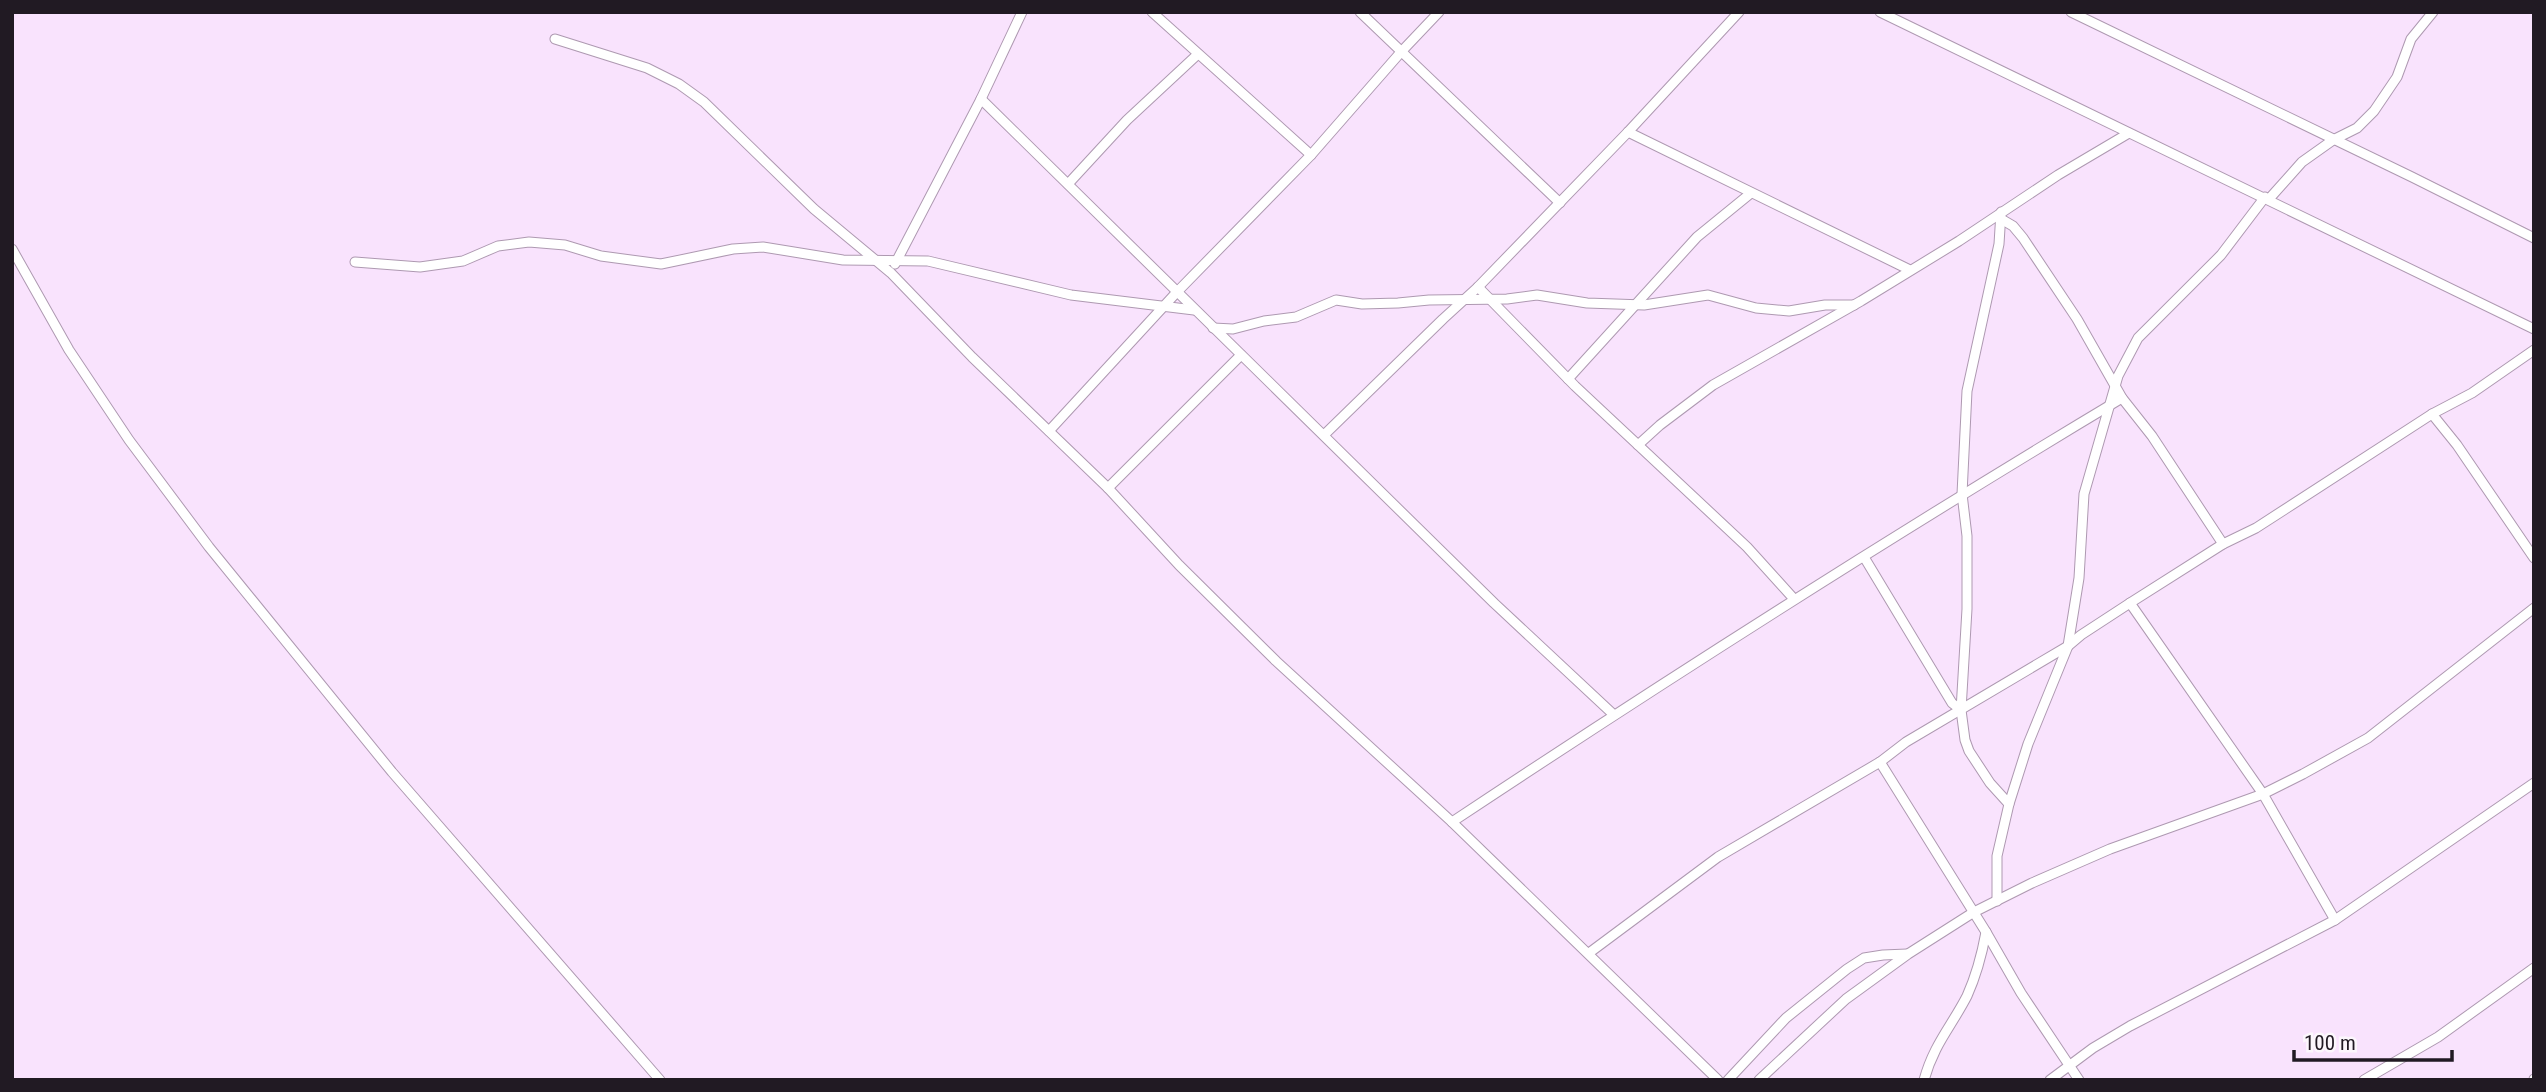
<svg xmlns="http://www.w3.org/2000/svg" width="2546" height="1092" font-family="'Roboto Condensed',sans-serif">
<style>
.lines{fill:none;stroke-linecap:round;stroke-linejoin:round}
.street-casing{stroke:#ae99b1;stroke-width:11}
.street{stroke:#fff;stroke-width:9}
</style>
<rect width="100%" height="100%" fill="#f9e3fd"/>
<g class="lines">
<!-- street casing -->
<g class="street-casing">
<g id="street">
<polyline points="1152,12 1311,155"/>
<polyline points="1360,12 1560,203"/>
<polyline points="1880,12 2534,329"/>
<polyline points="2071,12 2412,177 2534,238"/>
<polyline points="555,39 647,68 679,84 704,102 814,209 891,273 972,357 1108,488 1179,565 1276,661 1452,822 1718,1080"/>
<polyline points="981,99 1494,603 1614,715"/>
<polyline points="1628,132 1910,270"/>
<polyline points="1068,184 1127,120 1198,54"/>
<polyline points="2269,199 2302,162 2333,140 2357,128 2374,111 2397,77 2411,39 2433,12"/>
<polyline points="2001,212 1999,244 1967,391 1962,494 1967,536 1967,609 1961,710 1965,740 1969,751 1990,783 2009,804"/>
<polyline points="2001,219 2013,226 2023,238 2077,319 2122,398 2152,436 2223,544"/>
<polyline points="12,249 69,350 129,440 209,547 392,772 660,1080"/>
<polyline points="355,262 420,267 463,261 498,246 529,242 565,245 601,256 661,264 733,249 763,247 843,260 928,261 1071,295 1194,310"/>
<polyline points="895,264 981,99 1022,12"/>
<polyline points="1478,287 1575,386 1747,547 1794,599"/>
<polyline points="1213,328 1233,329 1264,321 1296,317 1336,300 1362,304 1398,303 1429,300 1507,299 1537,295 1587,303 1644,305 1708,295 1756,308 1789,311 1825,305 1854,305"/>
<polyline points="1568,379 1697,237 1751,193"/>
<polyline points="2432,414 2457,445 2534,558"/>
<polyline points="1049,431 1176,293 1311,155 1401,52 1439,12"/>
<polyline points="1324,435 1443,319 1478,287 1628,132 1739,12"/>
<polyline points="1638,445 1660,425 1713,385 1861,301 1959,241 2058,175 2129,133"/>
<polyline points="1108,488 1241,355"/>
<polyline points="1864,557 1952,703 1961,710"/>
<polyline points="2130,603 2263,794 2335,920"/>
<polyline points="1880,762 1986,932 2021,993 2079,1080"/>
<path d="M1452,822C1672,676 1895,534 2122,398"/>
<polyline points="1997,901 1997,856 2009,804 2028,744 2068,646 2079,578 2084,494 2118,376 2138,338 2221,255 2265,197"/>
<polyline points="1589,953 1718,857 1880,762 1906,742 2068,646 2081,635 2130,603 2223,544 2256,528 2432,414 2472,393 2534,350"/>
<polyline points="1728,1080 1786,1018 1847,969 1864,958 1883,955 1907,954"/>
<polyline points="1759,1080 1846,999 1908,954 1974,912 2032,883 2110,849 2263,794 2303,774 2368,738 2534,608"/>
<path d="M1924,1080C1934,1044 1951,1027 1967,996C1976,976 1982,954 1986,932"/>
<polyline points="2050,1080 2093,1048 2130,1026 2335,920 2534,783"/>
<polyline points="2364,1080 2438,1037 2534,968"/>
<polyline points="2534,1080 2534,1079"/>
</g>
</g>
<!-- street -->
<use href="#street" class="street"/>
</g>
<!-- border -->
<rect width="2546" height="1092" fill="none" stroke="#211a23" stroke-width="28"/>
<!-- scale -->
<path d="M2294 1050v10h158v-10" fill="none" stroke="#211a23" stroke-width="3.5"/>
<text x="2304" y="1050" font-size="21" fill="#211a23" stroke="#fcf7fc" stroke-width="5" paint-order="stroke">100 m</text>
</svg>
